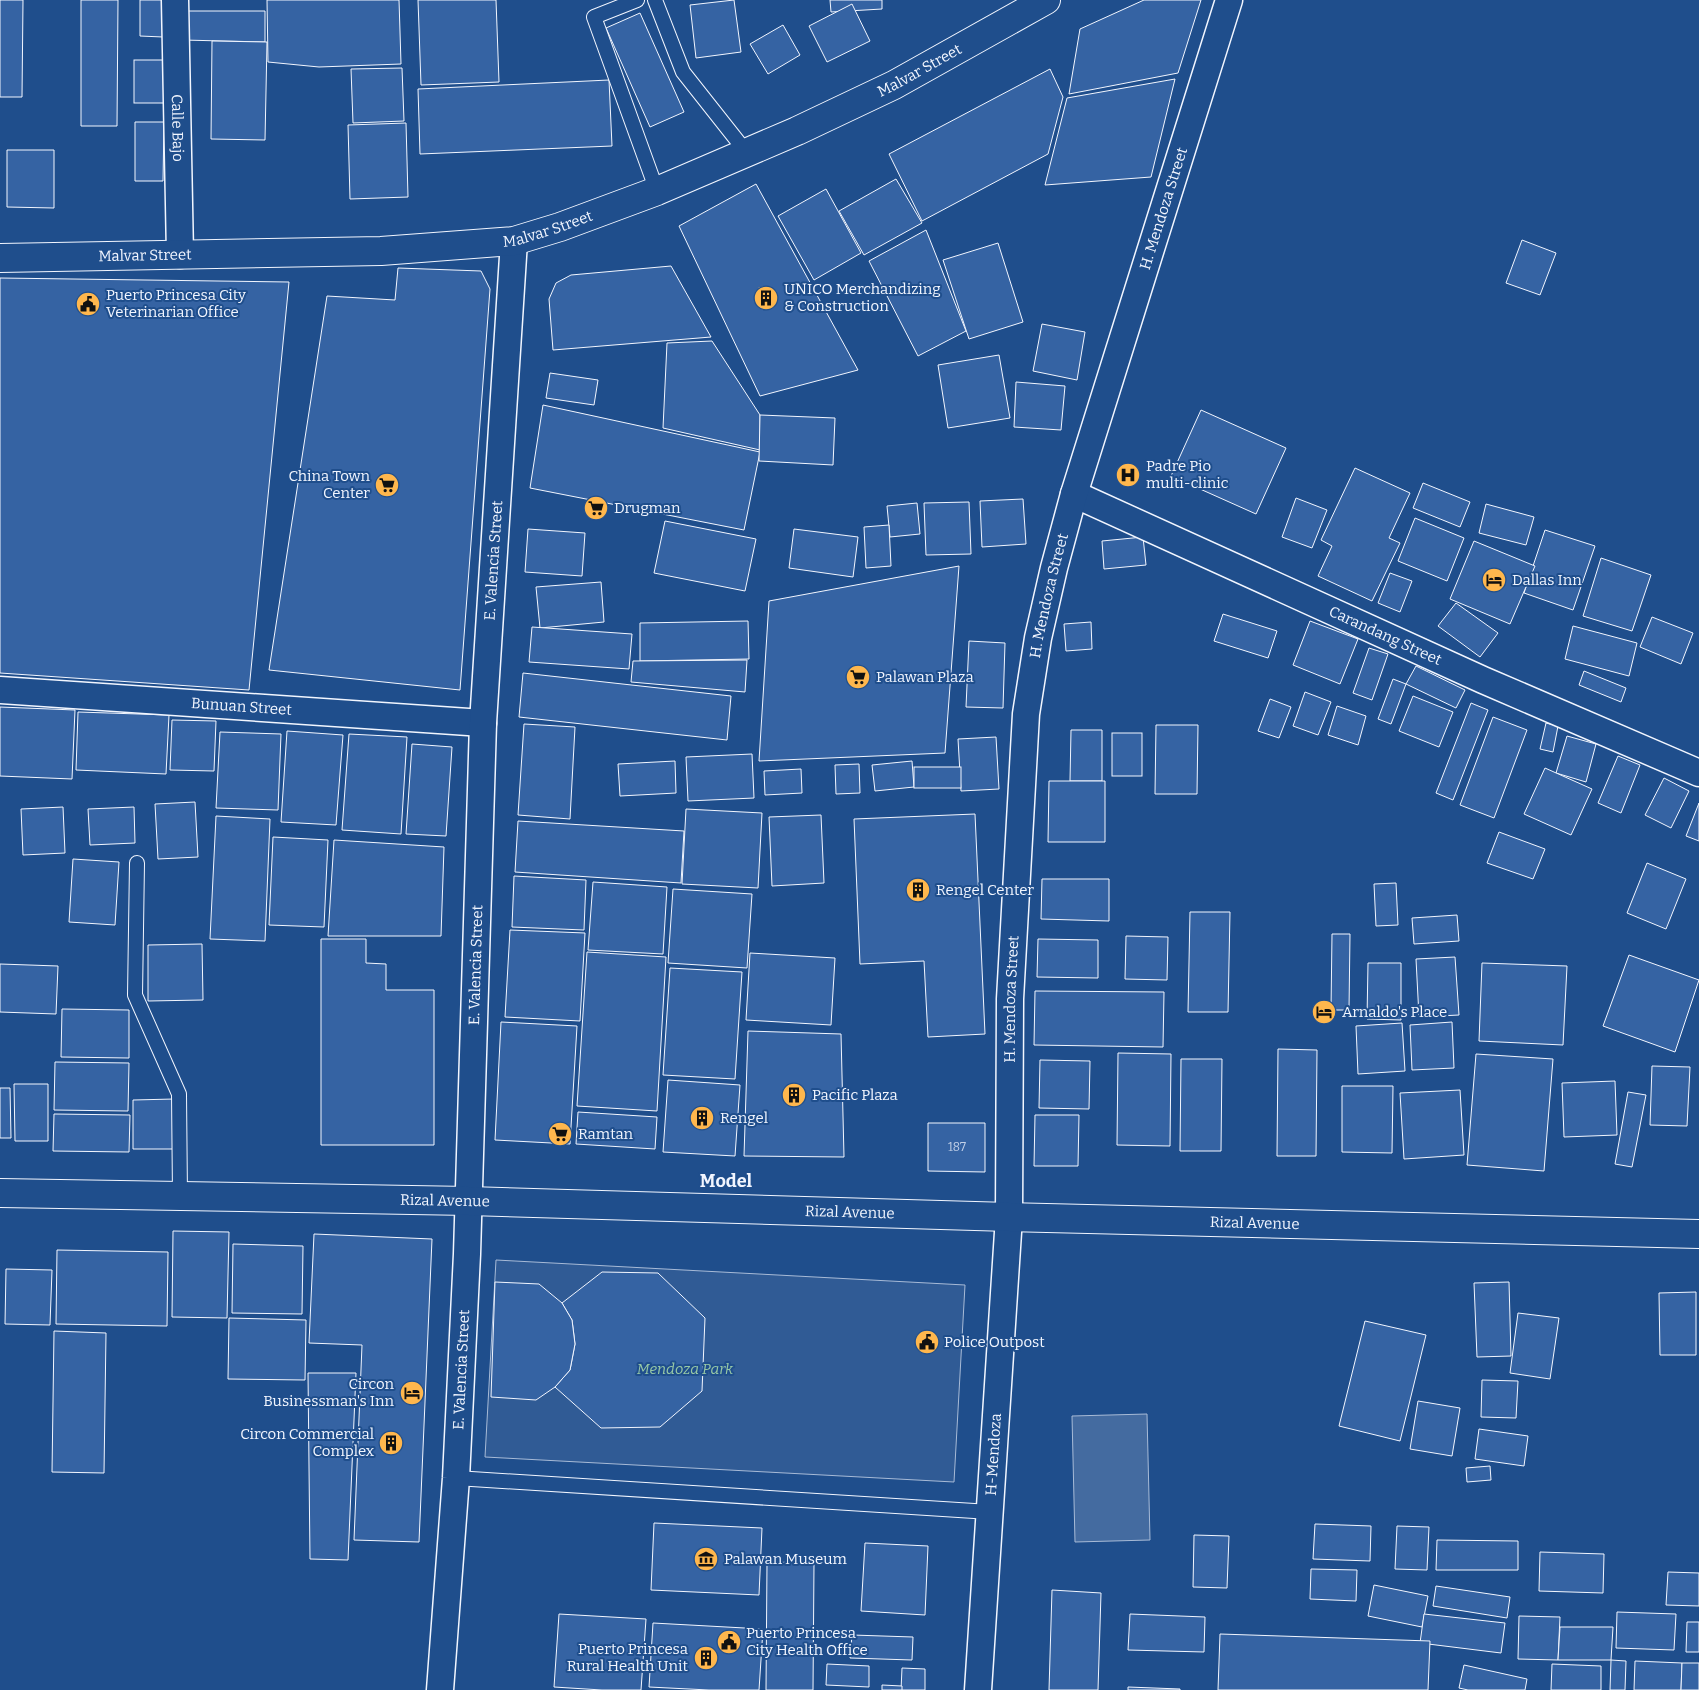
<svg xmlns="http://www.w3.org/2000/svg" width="1699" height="1690" font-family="Bitter,serif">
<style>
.built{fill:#305b95;stroke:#a8bbd7}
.water{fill:#446ba0;stroke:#a8bbd7}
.building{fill:#3563a3;stroke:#f2f6ff}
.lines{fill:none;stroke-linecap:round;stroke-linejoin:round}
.lane-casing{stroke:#f2f6ff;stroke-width:16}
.street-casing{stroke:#f2f6ff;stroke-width:29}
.secondary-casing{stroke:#f2f6ff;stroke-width:30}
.lane{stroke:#1f4e8c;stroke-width:14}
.street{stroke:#1f4e8c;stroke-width:26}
.secondary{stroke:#1f4e8c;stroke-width:28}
.labels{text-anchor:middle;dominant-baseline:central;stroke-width:4;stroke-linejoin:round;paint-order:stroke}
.number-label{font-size:12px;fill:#c3d1e8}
.street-label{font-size:15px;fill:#f2f6ff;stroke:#1f4e8c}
.poi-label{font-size:15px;fill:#f2f6ff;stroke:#1f4e8c;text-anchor:start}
.park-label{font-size:15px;font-style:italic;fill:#97c8a6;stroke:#1f4e8c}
.quarter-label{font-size:18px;font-weight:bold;fill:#f2f6ff;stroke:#1f4e8c}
</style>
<rect width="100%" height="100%" fill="#1f4e8c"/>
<!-- built -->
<polygon class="built" points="496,1260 965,1285 954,1482 485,1457"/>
<!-- water -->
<polygon class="water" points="1147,1414 1150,1540 1075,1542 1072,1416"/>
<!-- building -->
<g class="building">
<polygon points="0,0 23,0 22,97 0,97"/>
<polygon points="81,0 118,0 117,126 81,126"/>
<polygon points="140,0 163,0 163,37 140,36"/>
<polygon points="267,0 399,0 401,64 319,67 268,62"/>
<polygon points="418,0 496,0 499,82 421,85"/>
<polygon points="734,0 741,52 696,58 690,5"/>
<polygon points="830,0 882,0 882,9 831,12"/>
<polygon points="1144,0 1201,0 1178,73 1069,94 1080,29"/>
<polygon points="852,4 870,41 827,62 809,26"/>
<polygon points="182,11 265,11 265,42 182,40"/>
<polygon points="640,13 684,112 650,127 606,28"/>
<polygon points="783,25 800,55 768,74 750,44"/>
<polygon points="212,41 267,42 265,140 211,139"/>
<rect x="134" y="60" width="32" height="43"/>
<polygon points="402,68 404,121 353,123 351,69"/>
<polygon points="1050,69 1063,97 1048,154 922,221 889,154"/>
<polygon points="1175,79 1151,177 1045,185 1067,98"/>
<polygon points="609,80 612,146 420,154 418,89"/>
<polygon points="135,122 164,122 163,181 135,181"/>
<polygon points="406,123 408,197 350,199 348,125"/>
<polygon points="7,150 54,150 54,208 7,207"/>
<polygon points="896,179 922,223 864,255 839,211"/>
<polygon points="756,184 858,370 760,396 679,226"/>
<polygon points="826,189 861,253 814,280 778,216"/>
<polygon points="926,230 966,331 918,356 869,261"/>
<polygon points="1522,240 1556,253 1540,295 1506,283"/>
<polygon points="998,243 1023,322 969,339 943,260"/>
<polygon points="671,266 711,337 553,350 549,299 556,283 571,275"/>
<polygon points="398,268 481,271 490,289 460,690 269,670 327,296 395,300"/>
<polygon points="0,278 289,282 249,690 0,673"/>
<polygon points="1042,324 1085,332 1077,380 1033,371"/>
<polygon points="712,341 760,415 760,450 663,428 667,343"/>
<polygon points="999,355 1010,418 948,428 938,365"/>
<polygon points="550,373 598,380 594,405 546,398"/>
<polygon points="1016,382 1065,386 1061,430 1014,427"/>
<polygon points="543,405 760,452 744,530 530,488"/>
<polygon points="1201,410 1286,448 1256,514 1171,476"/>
<polygon points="760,415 835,418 833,465 759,461"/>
<polygon points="1355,468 1410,493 1389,538 1400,543 1372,601 1318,576 1332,546 1321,540"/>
<polygon points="1423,483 1470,502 1460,527 1413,508"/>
<polygon points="1296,498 1327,510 1312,548 1282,537"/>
<polygon points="1023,499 1026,544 982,547 980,501"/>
<polygon points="969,502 971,554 926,555 924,503"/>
<polygon points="917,503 920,534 890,537 887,506"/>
<polygon points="1486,504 1534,517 1526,545 1479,533"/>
<polygon points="1415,518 1464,538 1447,581 1398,561"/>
<polygon points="665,521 756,539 745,591 654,573"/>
<polygon points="889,525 891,566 866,568 864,527"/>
<polygon points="528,529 585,533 582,576 525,572"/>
<polygon points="794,529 858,537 853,577 789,568"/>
<polygon points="1545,530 1595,546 1573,610 1524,593"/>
<polygon points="1143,537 1146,565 1104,569 1102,541"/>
<polygon points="1474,541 1535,566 1510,624 1450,599"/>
<polygon points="1601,558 1651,575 1632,631 1583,616"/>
<polygon points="959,566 945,753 759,761 769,601"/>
<polygon points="1390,573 1412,581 1400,612 1378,603"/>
<polygon points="601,582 604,622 540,628 536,587"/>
<polygon points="1456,603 1498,633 1480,657 1438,626"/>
<polygon points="1223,614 1277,631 1268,658 1214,641"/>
<polygon points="1652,617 1693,633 1681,664 1640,647"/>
<polygon points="748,621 749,659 640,661 640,623"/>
<polygon points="1310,621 1358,639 1340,684 1293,665"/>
<polygon points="1091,622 1092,649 1066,651 1064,624"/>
<polygon points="1573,626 1637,643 1629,676 1565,659"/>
<polygon points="532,627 632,634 629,669 529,662"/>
<polygon points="969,641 1005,643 1003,708 966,707"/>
<polygon points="1369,648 1388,654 1372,700 1353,693"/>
<polygon points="747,660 745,692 631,682 633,661"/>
<polygon points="1416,666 1465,690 1456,708 1406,684"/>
<polygon points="1584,671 1626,688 1621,702 1579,685"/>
<polygon points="523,673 731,696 727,740 519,717"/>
<polygon points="1393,679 1406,684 1391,724 1378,719"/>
<polygon points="1305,692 1331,702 1318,735 1293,726"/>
<polygon points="1413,696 1453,712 1439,747 1399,731"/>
<polygon points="1270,699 1291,707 1279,738 1258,731"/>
<polygon points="1471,703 1488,710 1453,800 1436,793"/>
<polygon points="1337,706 1366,716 1358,745 1328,735"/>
<polygon points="0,707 75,710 72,779 0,776"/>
<polygon points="78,712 169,715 166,774 76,770"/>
<polygon points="1493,717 1527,730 1494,818 1460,805"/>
<polygon points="172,720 216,721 214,771 170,770"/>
<polygon points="1546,723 1558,726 1553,752 1540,749"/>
<polygon points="524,724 575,727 570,819 518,815"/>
<polygon points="1156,725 1198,725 1197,794 1155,794"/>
<polygon points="1071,730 1102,730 1102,781 1070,781"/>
<polygon points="287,731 343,735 336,825 281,822"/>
<polygon points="220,732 281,734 278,810 216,808"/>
<rect x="1112" y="733" width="30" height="43"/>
<polygon points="349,734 407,737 401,834 342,830"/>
<polygon points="1567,736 1596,744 1586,782 1556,773"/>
<polygon points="996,737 999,789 961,791 958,739"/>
<polygon points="412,744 452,747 446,836 406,834"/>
<polygon points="752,754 754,798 688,801 686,757"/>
<polygon points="1618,756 1640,765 1621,813 1598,803"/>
<polygon points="675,761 676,793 620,796 618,764"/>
<polygon points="912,761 914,787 875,791 872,765"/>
<polygon points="859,764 860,793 836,794 835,765"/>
<rect x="914" y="767" width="47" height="21"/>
<polygon points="1545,768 1592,789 1571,835 1524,814"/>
<polygon points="801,769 802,793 765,795 764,771"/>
<polygon points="1664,778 1689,791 1671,828 1645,815"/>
<polygon points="1049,781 1105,781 1105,842 1048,842"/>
<polygon points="195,802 198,857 158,859 155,804"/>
<polygon points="1699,803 1699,841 1686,836"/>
<polygon points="63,807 65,853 23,855 21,809"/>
<polygon points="134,807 135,843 90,845 88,809"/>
<polygon points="686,809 762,813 758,888 682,884"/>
<polygon points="975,814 985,1034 928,1037 924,961 860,964 854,819"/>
<polygon points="821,815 824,883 772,886 769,817"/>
<polygon points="216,816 270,819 265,941 210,939"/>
<polygon points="518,821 684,831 681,883 515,872"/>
<polygon points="1499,832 1545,849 1533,879 1487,863"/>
<polygon points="273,837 328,840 324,927 269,925"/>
<polygon points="334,840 444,847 441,936 328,936"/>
<polygon points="73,859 119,862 115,925 69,922"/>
<polygon points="1647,863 1686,879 1666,929 1627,913"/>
<polygon points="514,876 586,880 584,930 512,927"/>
<polygon points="1042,879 1109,879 1109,921 1041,919"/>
<polygon points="593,882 667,887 663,954 588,950"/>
<polygon points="1396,883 1398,925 1376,926 1374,884"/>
<polygon points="673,889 752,894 747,968 668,963"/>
<polygon points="1190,912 1230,912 1228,1012 1188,1012"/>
<polygon points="1457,915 1459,941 1414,944 1412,918"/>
<polygon points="510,930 585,933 580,1021 505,1017"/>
<polygon points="1332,934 1350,934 1349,1010 1331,1010"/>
<polygon points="1126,936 1168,937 1167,980 1125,979"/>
<polygon points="321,939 366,939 366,963 386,964 386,990 434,990 434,1145 321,1145"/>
<polygon points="1038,939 1098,940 1098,978 1037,977"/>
<polygon points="202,944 203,1000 148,1001 148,945"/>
<polygon points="587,952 666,957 657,1111 577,1106"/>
<polygon points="750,953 835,958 831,1025 746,1020"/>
<polygon points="1629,955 1699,980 1675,1052 1603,1026"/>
<polygon points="1455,957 1459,1015 1419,1017 1416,959"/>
<polygon points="1368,963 1401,963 1401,1020 1367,1019"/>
<polygon points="1482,963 1567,966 1563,1045 1479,1041"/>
<polygon points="0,964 58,966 56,1014 0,1012"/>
<polygon points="670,968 742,972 735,1079 663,1075"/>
<polygon points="1035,991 1164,992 1163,1047 1034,1045"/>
<polygon points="62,1009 129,1010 129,1058 61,1057"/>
<polygon points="501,1022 577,1026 570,1144 495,1140"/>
<polygon points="1452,1022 1454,1068 1412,1070 1410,1025"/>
<polygon points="1402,1023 1405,1071 1358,1074 1356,1026"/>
<polygon points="748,1031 841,1034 844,1157 744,1156"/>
<polygon points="1278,1049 1317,1050 1316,1156 1277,1156"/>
<polygon points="1118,1053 1171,1054 1170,1146 1117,1145"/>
<polygon points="1476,1054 1553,1059 1544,1171 1467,1165"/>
<polygon points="1181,1059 1222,1059 1221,1151 1180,1151"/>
<polygon points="1040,1060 1090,1061 1089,1109 1039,1108"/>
<polygon points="55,1062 129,1063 128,1111 54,1110"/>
<polygon points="1652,1066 1690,1067 1687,1126 1650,1125"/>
<polygon points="668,1080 740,1085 735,1156 663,1152"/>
<polygon points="1615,1081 1617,1135 1564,1137 1562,1083"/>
<polygon points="14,1084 48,1084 48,1141 15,1141"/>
<polygon points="1342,1086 1393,1086 1392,1153 1342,1152"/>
<polygon points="0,1088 10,1088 11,1138 0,1138"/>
<polygon points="1460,1090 1464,1155 1404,1159 1400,1093"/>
<polygon points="1628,1092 1646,1095 1632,1167 1615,1164"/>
<polygon points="174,1099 174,1149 133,1149 133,1100"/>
<polygon points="578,1112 657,1117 655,1149 576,1144"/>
<polygon points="54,1114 130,1115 129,1152 53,1151"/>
<polygon points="1035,1115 1079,1115 1078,1166 1034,1166"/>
<polygon points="928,1123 985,1123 985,1172 928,1171"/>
<polygon points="173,1231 229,1232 227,1318 172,1317"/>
<polygon points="314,1234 432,1239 419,1542 354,1540 362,1345 309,1343"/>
<polygon points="233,1244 303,1246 302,1314 232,1313"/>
<polygon points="57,1250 168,1252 167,1326 56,1324"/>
<polygon points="6,1269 52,1270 50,1325 5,1324"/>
<polygon points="602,1272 658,1273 705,1318 702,1391 660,1427 601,1428 555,1387 570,1370 575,1344 572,1320 562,1303"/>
<polygon points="495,1282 539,1284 562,1303 572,1320 575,1344 570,1370 555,1387 536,1400 491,1397"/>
<polygon points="1509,1282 1511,1356 1477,1357 1474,1283"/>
<polygon points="1696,1292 1696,1355 1660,1355 1659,1293"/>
<polygon points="1518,1313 1559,1318 1550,1379 1510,1373"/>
<polygon points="229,1318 306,1320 305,1380 228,1379"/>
<polygon points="1365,1321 1426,1335 1400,1441 1339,1426"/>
<polygon points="54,1331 106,1333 104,1473 52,1472"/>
<polygon points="308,1373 356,1373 348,1560 310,1559"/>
<polygon points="1482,1380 1518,1381 1516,1418 1481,1417"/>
<polygon points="1418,1401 1460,1408 1452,1456 1410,1449"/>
<polygon points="1479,1429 1528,1436 1524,1466 1475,1459"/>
<polygon points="1490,1466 1491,1480 1467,1482 1466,1468"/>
<polygon points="654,1523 762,1528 759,1595 651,1590"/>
<polygon points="1315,1524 1371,1526 1370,1561 1313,1559"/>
<polygon points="1397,1526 1429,1527 1427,1570 1395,1569"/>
<polygon points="1194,1535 1229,1536 1227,1588 1193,1587"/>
<polygon points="1437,1540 1518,1541 1518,1570 1436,1570"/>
<polygon points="865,1543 928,1546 925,1615 861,1611"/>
<polygon points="1540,1552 1604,1554 1603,1593 1539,1591"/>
<polygon points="767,1562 814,1563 813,1690 766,1690"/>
<polygon points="1311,1569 1357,1570 1356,1601 1310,1599"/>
<polygon points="1668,1572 1699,1573 1699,1606 1666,1605"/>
<polygon points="1374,1585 1428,1596 1422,1627 1368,1616"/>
<polygon points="1436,1586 1510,1597 1507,1618 1433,1606"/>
<polygon points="1052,1590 1101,1593 1098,1690 1049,1690"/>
<polygon points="1617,1612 1676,1614 1674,1650 1616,1648"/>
<polygon points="559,1614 646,1619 641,1690 602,1690 554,1687"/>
<polygon points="1130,1614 1205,1617 1204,1652 1128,1650"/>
<polygon points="1424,1614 1505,1623 1501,1653 1420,1643"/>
<polygon points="1519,1616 1560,1617 1558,1660 1518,1659"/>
<polygon points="1687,1622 1699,1622 1699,1652 1686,1652"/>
<polygon points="653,1623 763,1629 759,1690 709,1690 649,1687"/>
<polygon points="1560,1627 1613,1627 1611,1660 1558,1660"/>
<polygon points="1220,1634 1430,1641 1428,1690 1218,1690"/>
<polygon points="852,1635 913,1637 912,1660 850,1658"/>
<polygon points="1611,1660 1626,1661 1625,1690 1610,1690"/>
<polygon points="1635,1661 1682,1663 1681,1690 1634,1690"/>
<polygon points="1682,1663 1699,1663 1699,1690 1681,1690"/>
<polygon points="827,1664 869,1666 869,1687 826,1685"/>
<polygon points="1552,1664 1601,1666 1601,1690 1551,1690"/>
<polygon points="1464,1665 1527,1679 1525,1690 1468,1690 1459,1688"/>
<polygon points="902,1668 925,1669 925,1690 901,1690"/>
<polygon points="882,1685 902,1686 902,1690 882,1690"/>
<polygon points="1128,1687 1180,1689 1180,1690 1128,1690"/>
</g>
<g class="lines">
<!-- lane casing -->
<g class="lane-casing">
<g id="lane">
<polyline points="637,0 594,17 657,191"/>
<polyline points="655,0 683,72 747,153"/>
<polyline points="137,863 135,995 179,1094 180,1196"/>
<polyline points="456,1478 990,1512"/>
</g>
</g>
<!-- street casing -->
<g class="street-casing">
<g id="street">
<path id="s1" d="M175,0L180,255"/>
<path id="s2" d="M1074,494L1483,680L1699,773"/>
<path id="s3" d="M0,690L483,723"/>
<path id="s4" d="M440,1690L456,1478L467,1254L483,723L514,241"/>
<path id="s5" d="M978,1690L1009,1217L1010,999L1026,714L1038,638L1054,568L1074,494L1229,0"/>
</g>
</g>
<!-- secondary casing -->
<g class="secondary-casing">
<g id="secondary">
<path id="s6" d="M0,258L381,251L514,241L560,227L657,191L797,131L894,85L1046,0"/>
<path id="s7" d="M0,1193L469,1201L1009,1217L1699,1234"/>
</g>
</g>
<!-- lane -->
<use href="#lane" class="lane"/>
<!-- street -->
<use href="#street" class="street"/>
<!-- secondary -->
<use href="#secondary" class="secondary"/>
</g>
<!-- icons -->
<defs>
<g id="building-disc" transform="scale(1.25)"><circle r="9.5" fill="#ffb74d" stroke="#1f4e8c"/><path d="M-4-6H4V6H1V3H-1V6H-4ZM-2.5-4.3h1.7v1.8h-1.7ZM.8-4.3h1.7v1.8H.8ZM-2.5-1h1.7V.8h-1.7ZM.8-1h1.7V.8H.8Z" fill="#111"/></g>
<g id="civic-disc" transform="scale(1.25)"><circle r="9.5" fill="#ffb74d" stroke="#1f4e8c"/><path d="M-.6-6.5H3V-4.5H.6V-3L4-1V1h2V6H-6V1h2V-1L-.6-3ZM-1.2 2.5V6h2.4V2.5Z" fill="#111"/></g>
<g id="hospital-disc" transform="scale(1.25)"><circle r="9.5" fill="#ffb74d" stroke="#1f4e8c"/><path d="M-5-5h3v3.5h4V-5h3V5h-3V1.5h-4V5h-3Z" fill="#111"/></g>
<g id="supermarket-disc" transform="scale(1.25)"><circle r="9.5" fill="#ffb74d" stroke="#1f4e8c"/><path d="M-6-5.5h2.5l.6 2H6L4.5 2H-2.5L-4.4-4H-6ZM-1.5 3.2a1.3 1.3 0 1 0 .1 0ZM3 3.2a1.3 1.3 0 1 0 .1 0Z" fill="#111"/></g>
<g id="hotel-disc" transform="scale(1.25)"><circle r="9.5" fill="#ffb74d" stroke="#1f4e8c"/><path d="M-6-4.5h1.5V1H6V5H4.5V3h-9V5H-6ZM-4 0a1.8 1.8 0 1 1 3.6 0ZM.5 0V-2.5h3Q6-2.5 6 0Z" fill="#111"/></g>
<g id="museum-disc" transform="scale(1.25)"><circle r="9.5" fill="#ffb74d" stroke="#1f4e8c"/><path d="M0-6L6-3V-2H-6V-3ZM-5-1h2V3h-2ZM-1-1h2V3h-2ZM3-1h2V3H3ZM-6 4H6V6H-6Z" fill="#111"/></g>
</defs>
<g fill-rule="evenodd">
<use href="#building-disc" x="766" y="298"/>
<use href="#civic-disc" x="88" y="304"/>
<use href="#hospital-disc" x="1128" y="475"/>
<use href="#supermarket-disc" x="387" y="485"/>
<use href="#supermarket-disc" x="596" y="508"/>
<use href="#hotel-disc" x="1494" y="580"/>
<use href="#supermarket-disc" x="858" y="677"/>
<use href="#building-disc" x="918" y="890"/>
<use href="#hotel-disc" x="1324" y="1012"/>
<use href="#building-disc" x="794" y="1095"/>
<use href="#building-disc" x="702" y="1118"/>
<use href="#supermarket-disc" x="560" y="1134"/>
<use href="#civic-disc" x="927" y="1342"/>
<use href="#hotel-disc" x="412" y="1393"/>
<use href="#building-disc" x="391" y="1443"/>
<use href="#museum-disc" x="706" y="1559"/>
<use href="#civic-disc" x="729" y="1642"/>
<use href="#building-disc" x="706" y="1658"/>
</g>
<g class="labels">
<!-- number labels -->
<g class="number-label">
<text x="957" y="1147">187</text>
</g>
<!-- street labels -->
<g class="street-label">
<text stroke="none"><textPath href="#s6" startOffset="955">Malvar Street</textPath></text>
<text stroke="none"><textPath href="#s1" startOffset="128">Calle Bajo</textPath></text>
<text stroke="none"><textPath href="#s5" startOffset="1502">H. Mendoza Street</textPath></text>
<text stroke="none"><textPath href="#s6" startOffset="550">Malvar Street</textPath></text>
<text stroke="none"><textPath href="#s6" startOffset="145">Malvar Street</textPath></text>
<text stroke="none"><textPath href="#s4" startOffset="1131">E. Valencia Street</textPath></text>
<text stroke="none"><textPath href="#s5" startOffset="1098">H. Mendoza Street</textPath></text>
<text stroke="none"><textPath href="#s2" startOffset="342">Carandang Street</textPath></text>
<text stroke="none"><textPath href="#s3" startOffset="242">Bunuan Street</textPath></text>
<text stroke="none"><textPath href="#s4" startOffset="726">E. Valencia Street</textPath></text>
<text stroke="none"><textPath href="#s5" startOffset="692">H. Mendoza Street</textPath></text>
<text stroke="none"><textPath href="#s7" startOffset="445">Rizal Avenue</textPath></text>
<text stroke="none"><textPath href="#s7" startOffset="850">Rizal Avenue</textPath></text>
<text stroke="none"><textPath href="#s7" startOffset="1255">Rizal Avenue</textPath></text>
<text stroke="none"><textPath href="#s4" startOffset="321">E. Valencia Street</textPath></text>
<text stroke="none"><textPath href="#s5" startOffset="236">H-Mendoza</textPath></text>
</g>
<!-- poi labels -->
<g class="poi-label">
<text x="784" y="289">UNICO Merchandizing<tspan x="784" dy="17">&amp; Construction</tspan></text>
<text x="106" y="295">Puerto Princesa City<tspan x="106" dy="17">Veterinarian Office</tspan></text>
<text x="1146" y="466">Padre Pio<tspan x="1146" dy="17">multi-clinic</tspan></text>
<text x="370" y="476" text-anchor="end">China Town<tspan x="370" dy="17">Center</tspan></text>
<text x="614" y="508">Drugman</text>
<text x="1512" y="580">Dallas Inn</text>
<text x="876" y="677">Palawan Plaza</text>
<text x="936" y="890">Rengel Center</text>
<text x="1342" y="1012">Arnaldo's Place</text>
<text x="812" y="1095">Pacific Plaza</text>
<text x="720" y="1118">Rengel</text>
<text x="578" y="1134">Ramtan</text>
<text x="944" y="1342">Police Outpost</text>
<text x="394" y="1384" text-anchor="end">Circon<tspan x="394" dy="17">Businessman's Inn</tspan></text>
<text x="374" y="1434" text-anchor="end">Circon Commercial<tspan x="374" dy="17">Complex</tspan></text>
<text x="724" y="1559">Palawan Museum</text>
<text x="746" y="1633">Puerto Princesa<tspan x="746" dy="17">City Health Office</tspan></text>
<text x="688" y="1649" text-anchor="end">Puerto Princesa<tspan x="688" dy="17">Rural Health Unit</tspan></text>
</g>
<!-- park labels -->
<g class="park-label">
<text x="685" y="1369">Mendoza Park</text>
</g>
<!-- quarter labels -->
<g class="quarter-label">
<text x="726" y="1181">Model</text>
</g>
</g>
</svg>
